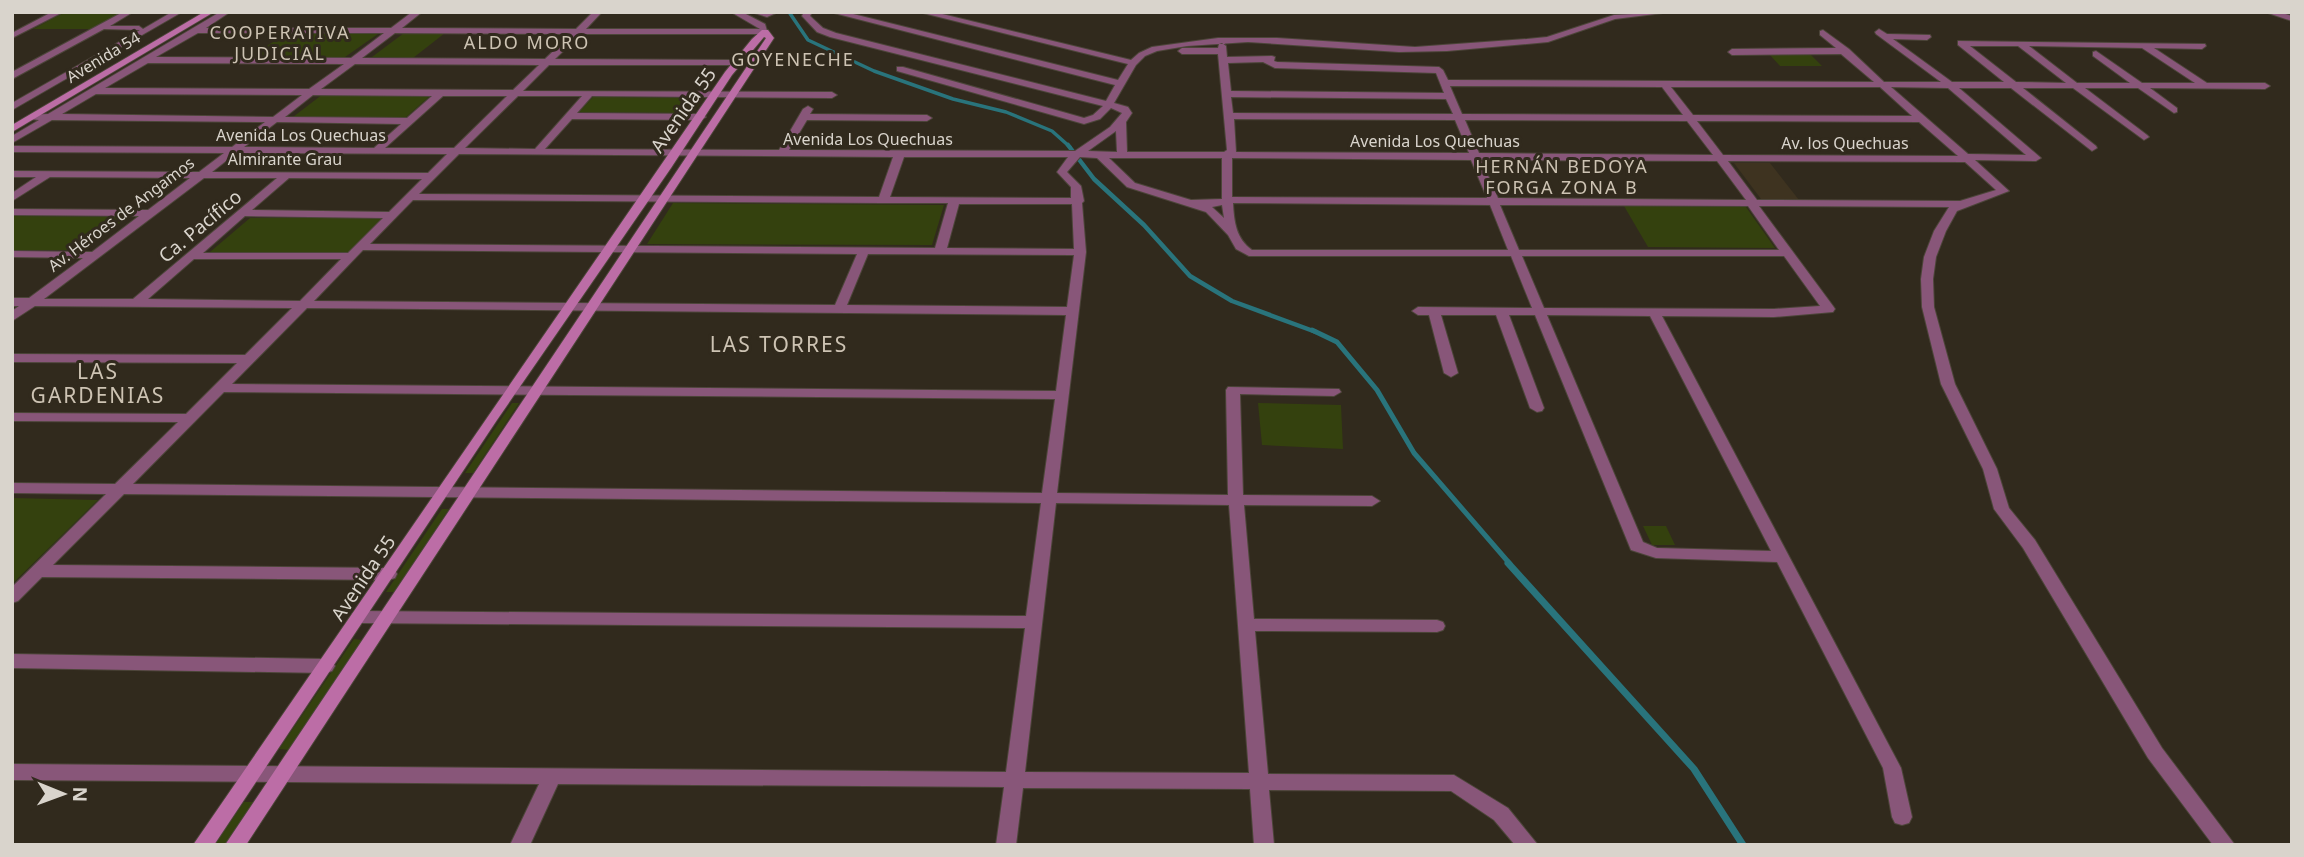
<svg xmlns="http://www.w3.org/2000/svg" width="2304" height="857" font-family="'Noto Sans',sans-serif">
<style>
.built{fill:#3e3320}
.green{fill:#34410e}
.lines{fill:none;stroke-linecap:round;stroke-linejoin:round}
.stream-far3{stroke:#29747c;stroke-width:3.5}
.stream-far2{stroke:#29747c;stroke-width:4.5}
.stream-far1{stroke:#29747c;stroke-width:5}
.stream{stroke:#29747c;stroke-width:7}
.street-casing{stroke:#4c4539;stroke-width:2}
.secondary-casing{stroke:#4c4539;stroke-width:2}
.street{fill:#885679;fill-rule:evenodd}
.secondary{fill:#bc6da6;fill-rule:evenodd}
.labels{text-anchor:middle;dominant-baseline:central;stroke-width:6;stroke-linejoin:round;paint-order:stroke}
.far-street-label{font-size:16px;fill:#d9d4cc;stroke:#312a1d}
.far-neighbourhood-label{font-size:18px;letter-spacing:2px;fill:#cdc3b3;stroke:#312a1d}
.street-label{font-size:19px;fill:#d9d4cc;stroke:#312a1d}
.neighbourhood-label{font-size:21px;letter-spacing:2px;fill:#cdc3b3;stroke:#312a1d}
</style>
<rect width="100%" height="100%" fill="#312a1d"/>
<!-- built -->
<polygon class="built" points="1734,163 1770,163 1799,200 1761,199"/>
<!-- green -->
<g class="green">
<polygon points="65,12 125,12 94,29 33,29"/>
<polygon points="288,33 378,34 345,57 248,57"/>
<polygon points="404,33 445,33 413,58 372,57"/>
<polygon points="1768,53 1810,54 1822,66 1780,66"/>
<polygon points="323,94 431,95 405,118 293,117"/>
<polygon points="593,97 704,98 693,113 579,112"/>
<polygon points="673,203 944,205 932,245 647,244"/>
<polygon points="1624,206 1746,207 1775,248 1648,247"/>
<polygon points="12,216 128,217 83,250 12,250"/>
<polygon points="250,218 383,218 349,252 210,252"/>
<polygon points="512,403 519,403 473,473 465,473"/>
<polygon points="1258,403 1341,405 1343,449 1262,445"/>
<polygon points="12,498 98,500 12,584"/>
<polygon points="442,509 449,509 394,592 386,592"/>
<polygon points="1643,526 1666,526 1675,545 1652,545"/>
<polygon points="354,639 362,640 289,750 279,749"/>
<polygon points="244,802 254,802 225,845 214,845"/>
</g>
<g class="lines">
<!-- stream-far3 -->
<polyline class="stream-far3" points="789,12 808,40 874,71 953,99 1006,112 1052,131 1070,147"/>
<!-- stream-far2 -->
<polyline class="stream-far2" points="1068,145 1094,179 1144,225 1190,276 1232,301 1316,332"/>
<!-- stream-far1 -->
<polyline class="stream-far1" points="1312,330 1337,342 1377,390 1414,453 1510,564"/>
<!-- stream -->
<polyline class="stream" points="1508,563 1694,769 1743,845"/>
<!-- street casing -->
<g class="street-casing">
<g id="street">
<polygon points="52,12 63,12 12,38 12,33"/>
<polygon points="123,12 133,12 110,26 139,26 143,29 172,12 182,12 12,110 12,103 140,30 104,29 12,79 12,72"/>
<path d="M220,12H230L206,28H391L412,12H422L402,28L576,29L593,12H602L586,29H760L731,12H742L765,24L768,34H581L555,59L738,60L741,61V65H549L523,91L832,92L837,95L832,98L592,96L577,113L701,114L706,117L701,120L572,119L545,149L779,150L803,109L808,106L813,109L810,114L927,115L932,118L927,121L807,120L789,150L1075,151L1110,127L1122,113L1111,108L1100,119L1084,124L897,71V67H903L1084,118L1093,115L1103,106L830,37L817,32L802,16L804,12H812L810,16L823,28L836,33L1106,101L1115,85L830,12H845L1118,80L1128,64L919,12H934L1131,60L1139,53L1152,47L1218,38H1277L1415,47L1527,39L1547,37L1614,15L1671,12L1615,19L1548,42L1447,51L1399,52L1248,42L1187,46L1157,51L1145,56L1136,65L1114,103L1128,107L1132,113L1126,122L1127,152H1224L1227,150L1218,54H1182L1178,51L1182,48H1218L1219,44L1222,43L1226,46L1227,57L1272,56L1275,57L1274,61L1277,62L1439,67L1443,70L1448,80L1874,82L1841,54L1732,55L1728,52L1732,49L1836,48L1820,35V31L1823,30L1849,49L1884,82H1941L1876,34L1875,32L1879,29L1887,34L1930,35L1931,37L1927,40L1893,39L1952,82H2004L1958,45V41L2205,44L2206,46L2202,49L2154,48L2207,83H2265L2270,86L2265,89L2150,88L2177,108V112L2174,113L2138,88H2085L2147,135L2149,137L2144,140L2073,88H2023L2096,146L2097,148L2092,151L2011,88H1959L2041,158L2036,161L1975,160L2009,191L1957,211L1946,231L1936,257L1933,279L1934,307L1955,384L1997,469L2009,508L2035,540L2162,748L2235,845H2213L2148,758L2023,548L1994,509L1983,469L1941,384L1922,307L1921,279L1924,257L1934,231L1949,207L1759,206L1833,306L1835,309L1833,312L1774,317L1662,316L1901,768L1912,817L1909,823L1902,825L1895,823L1892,817L1883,768L1777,562L1656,558L1631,550L1535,315H1509L1544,408L1542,411L1537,412L1530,408L1496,315H1441L1458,373L1451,377L1444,373L1429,315H1418L1412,311L1418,307L1532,308L1511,256H1249L1236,249L1228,235L1206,212L1127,187L1097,158L1080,157L1067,172L1081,186L1084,201L1082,203L1086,252L1057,493L1228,495L1226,390L1228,387L1339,389L1341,392L1334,396L1240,394L1243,495L1372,496L1380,501L1372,506L1244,505L1254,619L1437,620L1443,622L1445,626L1443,630L1437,632L1255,631L1268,774L1454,775L1508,808L1538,845H1515L1494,820L1451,791L1269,790L1274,845H1254L1250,789L1023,788L1016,845H996L1004,787L558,784L530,845H510L539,784L12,780V764L1006,772L1025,628L359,623L353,621L351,617L353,613L359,611L1026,616L1041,503L124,494L53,565L389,568L395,570L397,574L395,578L389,580L42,577L18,601L12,603V587L106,494L12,493V483L115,484L178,422L12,421V413L186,414L237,363L12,362V354L245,355L292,308L35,306L12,321V311L19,306H12V298H29L83,258L12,257V251L92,252L139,216L12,215V209L148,210L190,178L50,177L12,201V193L36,177H12V171L199,172L224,153L12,152V146L232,147L265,122L52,120L12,143V136L39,120L30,119V115L48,114ZM198,33H384L351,58L156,57ZM395,33L571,34L545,59L362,58ZM1970,46H2018L2066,83L2016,82ZM2029,46L2142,48L2195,83H2142L2096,51L2093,52V56L2130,83H2077ZM1263,62L1275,68L1436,73L1444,93L1231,91L1228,63ZM148,63L344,64L309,89L105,88ZM355,64L539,65L513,90L321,89ZM1450,86L1662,87L1683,115L1462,114ZM1671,87H1880L1912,116L1693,115ZM1891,87L1948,88L2026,155L1968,154ZM96,94L302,95L273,117L62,114ZM313,95L432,96L407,118L285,117ZM443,96H507L454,148H385ZM518,96H582L535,149L465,148ZM1231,97L1446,99L1453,114L1233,113ZM1234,119L1455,120L1469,153L1236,152ZM1465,120L1687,121L1713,155L1479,153ZM1697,121L1919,122L1958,156L1723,155ZM277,122L401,124L374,148L244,147ZM1116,131L1117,152L1088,151ZM236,153L447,154L428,173L212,172ZM459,154L893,157L879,197L419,194ZM904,157H1068L1057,172L1071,187V198L890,197ZM1109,158H1222V199L1191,200L1135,183ZM1232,158L1471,160L1487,198L1232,197ZM1481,160L1717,161L1746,200L1498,198ZM1728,161L1965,162L1996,190L1960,201L1757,200ZM204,178H277L133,299H44ZM289,178L422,179L389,212L252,210ZM413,200L883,203H948L935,248L370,244ZM1233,203L1490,205L1508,250H1252C1236,239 1234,221 1233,203ZM959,204H1072L1074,249L947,248ZM1222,205L1224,218L1212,207ZM1500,205L1748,206L1779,250H1519ZM245,216L383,218L348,253H203ZM363,250L857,254L835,305L314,301ZM868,254L1074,255L1067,307L847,305ZM1522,256H1784L1820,306L1774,309L1544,308ZM194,259H341L300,301L148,299ZM307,308L1066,315L1056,391L232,384ZM1547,315L1650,316L1771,551L1657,548L1643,542ZM224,392L1055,399L1042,493L133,484ZM1056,503L1229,505L1249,773L1025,772Z"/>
<polygon points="751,12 778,12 767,17"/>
<polygon points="2265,12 2278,12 2292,16 2292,21"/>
<polygon points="12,654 326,659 332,661 335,666 332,671 326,673 12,668"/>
</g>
</g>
<!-- secondary casing -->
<g class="secondary-casing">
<g id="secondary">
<polygon points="204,12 214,12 12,132 12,125"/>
<polygon points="762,30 768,30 774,38 246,845 225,845 766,38 764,37 732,75 671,168 497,420 214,845 193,845 725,72 752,39"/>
</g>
</g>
<!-- street -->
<use href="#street" class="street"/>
<!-- secondary -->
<use href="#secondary" class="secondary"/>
</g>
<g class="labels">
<!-- far-street labels -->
<g class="far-street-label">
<text transform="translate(103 57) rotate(-31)">Avenida 54</text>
<text x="301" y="135">Avenida Los Quechuas</text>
<text x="868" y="139">Avenida Los Quechuas</text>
<text x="1435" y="141">Avenida Los Quechuas</text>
<text x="1845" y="143">Av. los Quechuas</text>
<text x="285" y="159">Almirante Grau</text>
<text transform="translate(121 214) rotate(-37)">Av. Héroes de Angamos</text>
</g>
<!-- far-neighbourhood labels -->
<g class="far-neighbourhood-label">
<text x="280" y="32">COOPERATIVA<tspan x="280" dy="21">JUDICIAL</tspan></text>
<text x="527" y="42">ALDO MORO</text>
<text x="793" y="59">GOYENECHE</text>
<text x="1562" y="166">HERNÁN BEDOYA<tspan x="1562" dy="21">FORGA ZONA B</tspan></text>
</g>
<!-- street labels -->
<g class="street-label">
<text transform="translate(683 110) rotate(-55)">Avenida 55</text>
<text transform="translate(200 226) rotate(-40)">Ca. Pacífico</text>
<text transform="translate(363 578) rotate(-56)">Avenida 55</text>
</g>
<!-- neighbourhood labels -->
<g class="neighbourhood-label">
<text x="779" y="344">LAS TORRES</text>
<text x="98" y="371">LAS<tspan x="98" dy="24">GARDENIAS</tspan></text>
</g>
</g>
<!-- border -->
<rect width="2304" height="857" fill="none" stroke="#d9d4cc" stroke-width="28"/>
<!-- north arrow -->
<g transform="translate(63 794) rotate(91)" stroke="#312a1d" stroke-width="5" paint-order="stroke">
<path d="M0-5L12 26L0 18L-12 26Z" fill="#d9d4cc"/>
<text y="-10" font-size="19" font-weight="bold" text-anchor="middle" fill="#d9d4cc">N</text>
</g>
</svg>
